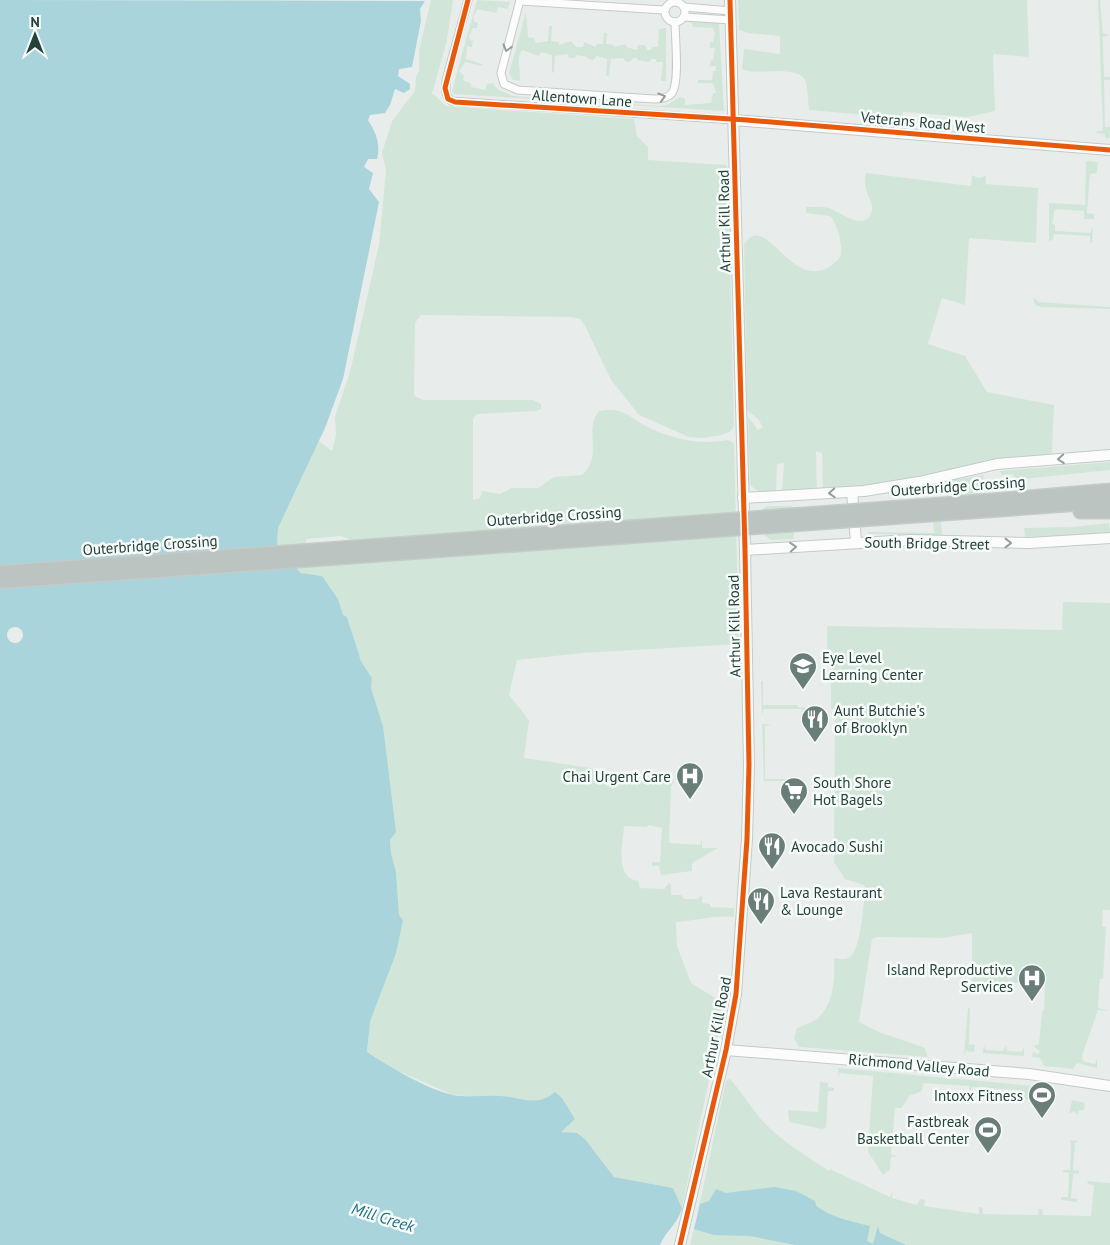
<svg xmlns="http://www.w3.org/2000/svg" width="1110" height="1245" font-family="'PT Sans',sans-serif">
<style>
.green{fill:#d1e6d8;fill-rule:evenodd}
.water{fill:#a9d4db}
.pier{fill:#e8edeb}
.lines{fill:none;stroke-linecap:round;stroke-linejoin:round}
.street-casing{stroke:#c5cac8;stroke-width:9}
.secondary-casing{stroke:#c3cbc8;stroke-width:12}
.highway-casing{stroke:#c3ccc9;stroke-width:15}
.street{stroke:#fcfcfc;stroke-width:7}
.secondary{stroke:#fcfcfc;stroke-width:10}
.highway{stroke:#bcc4c2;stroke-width:12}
.highway-bridge-casing{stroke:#c3ccc9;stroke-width:15;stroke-linecap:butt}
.highway-bridge{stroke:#bcc4c2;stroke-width:12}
.cycleway-casing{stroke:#f7fbf9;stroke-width:8}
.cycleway{stroke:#e8590c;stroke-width:5}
.oneway{stroke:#909f9b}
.labels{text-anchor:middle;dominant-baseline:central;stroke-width:5;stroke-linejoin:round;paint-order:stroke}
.street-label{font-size:15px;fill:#24423a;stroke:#f7fbf9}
.poi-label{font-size:15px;fill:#24423a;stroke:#f7fbf9;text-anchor:start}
.water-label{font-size:16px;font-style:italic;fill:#1c6f80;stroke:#f7fbf9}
</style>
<rect width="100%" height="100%" fill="#e8edeb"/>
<!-- green -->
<g class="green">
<path d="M431,0H453L447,40L432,94C438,96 441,103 447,106L634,119L637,136L648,147V160L726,165L728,169L734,426L731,431L722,435L703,438L689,437L639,415L611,380L584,324L580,319L571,317L421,315L415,323L414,394L416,397L424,400H533L541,404V409L536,411L477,414L473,419V500L480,498L482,491L500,494L512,488H538L554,477L582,475C604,455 583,430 599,411C626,406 630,419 652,429C677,440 701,445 728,440L734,443L739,644L583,653L517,660L509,695L529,720L524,758L591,768L607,786L620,781H674L671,787L669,843L700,845L702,838V848H718L692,863V871L661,875L659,866H652V862H660L662,828L648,825L647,827L624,826C623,844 614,877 638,881L640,888L664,889L669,883L671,885V895H681L685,899H697L702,895V903L710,904V907L734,908V917C714,915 696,921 676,922L677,946L691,983L725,1004L682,1208L673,1188L614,1177L585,1139L560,1133L546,1099L536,1101L453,1095L396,1070L367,1052L370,1022L382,991L399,915L396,872L391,853L383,726L371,688L372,678L361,661L347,617L343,615L338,599L322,576L301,573L277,548L278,528L319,441L332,451L336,435L335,416L350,372L379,245L386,171L382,153L392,121L415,91L416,77L419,70V50ZM341,536L357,542L306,554V539Z"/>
<polygon points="477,0 510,2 508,9 498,7 496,13 477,9 473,18 475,22 478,23 477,28 473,28 469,36 470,40 473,41 472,47 467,46 466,59 482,64 482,66 465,62 459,71 464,76 463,80 471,84 471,87 485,90 487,84 493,83 497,89 513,96 659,106 667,105 680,97 685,99 685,105 711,103 713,93 716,93 713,83 698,83 698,80 712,80 713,71 716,71 716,66 710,66 711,60 713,60 715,48 710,48 710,42 713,42 715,33 713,28 693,27 692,23 688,22 719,23 724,111 454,94 452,91"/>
<path d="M738,0H1027L1029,57L993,54L995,111L968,117L903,112L902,118L809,110C808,102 808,90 806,82C799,63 757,77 742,69L744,49L780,54V36L748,33L739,30Z"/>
<polygon points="1098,0 1100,0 1103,33 1109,35 1103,37 1104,77 1110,77 1110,80 1104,80 1105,127 1110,127 1110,138 1105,138 1105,134 1096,133 1097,131 1103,131"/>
<path d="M526,12L528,37L534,38L536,43L548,41L549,26H552L551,41L559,42V45L571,41L576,47H583L584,42L596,47V44H603L604,33H607L606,44L614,45V47L626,44V47L637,50L638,45H645L647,50H651L652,47H658L659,29L666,28V81H661L663,62H656V59H652L649,62L637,60V58H633L630,62L625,61L623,58L611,59L609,76H606L607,59L597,56L593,60L588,59L587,57L577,55L575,58H569L568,54L555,56L554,73L552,72V55L541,52L539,56L522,50C516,57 521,71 520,81L513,80L509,73Z"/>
<polygon points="1086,161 1098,162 1097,173 1090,174 1087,213 1094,214 1094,219 1084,219 1084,211 1055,209 1052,223 1055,225 1055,231 1090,233 1093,227 1092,243 1090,242 1090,236 1054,234 1053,240 1049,241 1049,203 1085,205"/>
<path d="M866,173L971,186L972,175L978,178L986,176V184L1038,188L1036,243L969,238L965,305L942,298L928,344L965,356L987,392L1054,405L1052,452L1050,456L885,485L823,491L822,453L816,451L817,491L782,494L784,463L777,464L776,493L759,492L750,485L748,416L758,430L763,427L758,419L747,410L744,244C767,210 789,290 829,267C833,264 841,259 841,253C842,243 837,223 830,216L806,213V207C814,207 822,206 829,208C840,212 867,234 872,210C874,199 861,193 866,173Z"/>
<polygon points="1033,297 1039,302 1110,307 1110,309 1042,307 1035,305"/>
<polygon points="1110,462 1110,470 1014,480 1013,474 1002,475 1000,471"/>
<polygon points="983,475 987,491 973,496 956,498 955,494 946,495 945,483 947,481"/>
<polygon points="767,506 792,506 794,539 771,540 762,533 761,510"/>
<polygon points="933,520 941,520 942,535 868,534 868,532 934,533"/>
<polygon points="1109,523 1110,533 1025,537 1024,528 1073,527"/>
<path d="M1063,602L1110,603V910H1103L1102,927H1106L1103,979H1100L1098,1008L1110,1011L1098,1010L1082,1056L1083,1061L1095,1064L1097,1059V1068L1077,1063L1073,1069L1044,1066L1040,1058L1032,1057L1033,1052L1038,1054L1040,1051L1033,1046L1039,1044L1042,1012L1044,1010L1045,983H972V933L943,938L877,937L872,939L859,1022L879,1032L920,1046L925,1048L928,1057L799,1047L794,1038L797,1028C804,1025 812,1023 818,1018C834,1003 835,979 834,958C839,959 845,960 850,957C861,949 864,902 865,888L864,885L845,879L834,862L835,709H831V655L823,653V650H827V626L1062,630Z"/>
<polygon points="761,681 763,681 763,705 798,705 798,707 810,708 810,712 802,712 802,709 764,709 762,715"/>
<polygon points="762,724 772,725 765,726 765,779 803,779 803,781 764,781"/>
<polygon points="968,1008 970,1009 969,1044 975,1045 974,1052 966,1051 964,1056"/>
<polygon points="984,1044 985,1050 1003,1051 1006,1045 1007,1051 1022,1052 1024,1046 1024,1056 983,1053"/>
<polygon points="838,1068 1055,1088 1052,1101 1020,1099 1018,1090 972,1087 970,1093 969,1086 923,1083 922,1091 909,1096 902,1108 895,1108 891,1154 897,1157 891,1157 890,1169 883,1175 868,1152 873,1076 839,1073 838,1079"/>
<path d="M729,1079C733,1080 754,1111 760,1118C779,1140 805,1155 829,1171L830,1169L890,1197L893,1191L892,1198L917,1205L920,1199L925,1200L924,1206L979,1214V1207H982L983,1214L1038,1215L1039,1209H1042L1043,1215L1091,1216L1094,1185L1088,1184L1087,1181L1110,1183V1245H876L698,1211L726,1081Z"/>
<polygon points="820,1082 828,1083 828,1087 834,1088 834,1091 828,1091 826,1127 822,1129 789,1122 788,1110 818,1112"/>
<polygon points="1072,1100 1085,1103 1084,1110 1078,1111 1078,1115 1074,1111 1069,1114"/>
<polygon points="1069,1140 1078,1141 1075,1143 1073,1170 1079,1171 1079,1173 1073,1174 1071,1198 1078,1199 1076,1202 1061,1200 1061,1197 1068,1197 1069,1173 1063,1172 1063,1170 1070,1170 1071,1142"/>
<polygon points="695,1225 743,1231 795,1245 690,1245"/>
</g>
<!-- water -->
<g class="water">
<path d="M0,0L425,1L420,9L421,21L412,67L399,69L398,76L410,84V89L404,93L395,89L390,105L385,113L370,115L368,120C376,133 381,144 377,159H368L364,167L373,173L369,189L379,202L343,379L325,428L278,528L277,548L301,573L322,576L338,599L343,615L347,617L361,661L372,678L371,688L383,726L396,832L390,840L391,853L396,872L399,915L403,920L396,953L370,1022L367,1052C389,1066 428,1090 453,1095C469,1098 485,1095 500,1096C522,1097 536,1108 555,1092L562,1098L575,1119L561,1132L577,1133L585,1139L614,1177L673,1188L682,1208C678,1224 667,1229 660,1245H0Z"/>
<path d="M775,1187L796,1191L815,1201L816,1206C830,1217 853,1222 870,1226L867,1241L873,1244L878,1226L880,1233L906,1245H795L750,1236L714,1235L694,1229L700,1204L709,1201L716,1189L726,1193Z"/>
</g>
<!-- pier -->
<circle class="pier" cx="15" cy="635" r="8"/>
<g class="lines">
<!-- street casing -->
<g class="street-casing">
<g id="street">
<polyline points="468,0 446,80 446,94 451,101 734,120"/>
<path d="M520,0L501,73L504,84L518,90L654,99C660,99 668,98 672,93C680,81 675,38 675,22"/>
<polyline points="520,1 664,10"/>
<circle cx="675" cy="12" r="10"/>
<polyline points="684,7 731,11"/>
<polyline points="684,17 731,20"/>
</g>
</g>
<!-- secondary casing -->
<g class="secondary-casing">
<g id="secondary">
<polyline points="734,120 1110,150"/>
<polyline points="852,492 856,542"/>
<polyline points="743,498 864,491 919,482 997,464 1110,455"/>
<polyline points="745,550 910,540 1029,543 1110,538"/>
<polyline points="726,1050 1029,1074 1110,1086"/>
<polyline points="680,1245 726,1050 736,994 747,839 749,765 745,550 730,0"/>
</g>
</g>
<!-- highway casing -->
<g class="highway-casing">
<g id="highway">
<polyline points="956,503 1110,490"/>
<polyline points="1080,512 1110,512"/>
<polyline points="957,513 1110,502"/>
<polyline points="0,572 229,556"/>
<polyline points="0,582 229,566"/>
</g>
</g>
<!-- street -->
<use href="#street" class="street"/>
<!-- secondary -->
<use href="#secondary" class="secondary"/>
<!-- highway -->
<use href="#highway" class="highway"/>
<!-- highway-bridge casing -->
<g class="highway-bridge-casing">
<g id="highway-bridge">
<polyline points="229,556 956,503"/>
<polyline points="229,566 957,513"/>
</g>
</g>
<!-- highway-bridge -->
<use href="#highway-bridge" class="highway-bridge"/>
<!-- cycleway casing -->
<g class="cycleway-casing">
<g id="cycleway">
<polyline points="468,0 445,88 448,99 455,102 747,120 1110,150"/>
<polyline points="680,1245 726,1050 736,994 747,839 749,765 745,550 730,0"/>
</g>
</g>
<!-- cycleway -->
<use href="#cycleway" class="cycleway"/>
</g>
<!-- one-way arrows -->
<defs><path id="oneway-chevron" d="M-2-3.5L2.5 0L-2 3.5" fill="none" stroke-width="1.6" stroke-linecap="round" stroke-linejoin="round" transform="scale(1.25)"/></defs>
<g class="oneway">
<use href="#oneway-chevron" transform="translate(507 48) rotate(106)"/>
<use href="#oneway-chevron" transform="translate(662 97) rotate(-17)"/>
<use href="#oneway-chevron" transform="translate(1061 459) rotate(176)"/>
<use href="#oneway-chevron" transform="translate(832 493) rotate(177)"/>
<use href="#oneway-chevron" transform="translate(1008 543)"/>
<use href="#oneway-chevron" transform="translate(793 547) rotate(-4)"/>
</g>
<!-- icons -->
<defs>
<g id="school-pin" transform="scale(1.4375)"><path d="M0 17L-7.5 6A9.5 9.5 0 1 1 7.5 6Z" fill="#697e78" stroke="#f7fbf9"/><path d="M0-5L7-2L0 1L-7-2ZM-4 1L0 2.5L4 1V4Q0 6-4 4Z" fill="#fff"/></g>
<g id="restaurant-pin" transform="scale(1.4375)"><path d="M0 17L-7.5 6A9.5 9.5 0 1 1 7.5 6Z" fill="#697e78" stroke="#f7fbf9"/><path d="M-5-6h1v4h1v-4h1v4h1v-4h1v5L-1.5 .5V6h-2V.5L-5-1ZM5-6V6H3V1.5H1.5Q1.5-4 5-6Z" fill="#fff"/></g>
<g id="hospital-pin" transform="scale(1.4375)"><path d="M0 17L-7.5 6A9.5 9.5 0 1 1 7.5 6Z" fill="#697e78" stroke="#f7fbf9"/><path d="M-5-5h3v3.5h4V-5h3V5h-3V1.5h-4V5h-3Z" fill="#fff"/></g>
<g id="supermarket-pin" transform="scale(1.4375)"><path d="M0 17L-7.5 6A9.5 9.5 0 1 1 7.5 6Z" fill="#697e78" stroke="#f7fbf9"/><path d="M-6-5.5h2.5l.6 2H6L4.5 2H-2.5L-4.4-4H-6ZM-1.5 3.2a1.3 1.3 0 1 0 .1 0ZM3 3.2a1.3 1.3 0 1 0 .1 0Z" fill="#fff"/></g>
<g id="stadium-pin" transform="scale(1.4375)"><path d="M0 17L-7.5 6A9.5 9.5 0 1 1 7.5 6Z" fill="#697e78" stroke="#f7fbf9"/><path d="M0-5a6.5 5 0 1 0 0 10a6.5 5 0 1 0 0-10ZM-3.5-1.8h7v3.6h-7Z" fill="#fff"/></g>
</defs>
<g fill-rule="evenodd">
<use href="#school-pin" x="803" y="666"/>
<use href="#restaurant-pin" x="815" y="719"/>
<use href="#hospital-pin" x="690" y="776"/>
<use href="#supermarket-pin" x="794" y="791"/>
<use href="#restaurant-pin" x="772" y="846"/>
<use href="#restaurant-pin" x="761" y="901"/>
<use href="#hospital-pin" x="1032" y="978"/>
<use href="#stadium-pin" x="1042" y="1095"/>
<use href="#stadium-pin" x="988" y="1130"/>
</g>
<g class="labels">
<!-- street labels -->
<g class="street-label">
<text transform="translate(582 98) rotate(4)">Allentown Lane</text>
<text transform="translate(923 122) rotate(5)">Veterans Road West</text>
<text transform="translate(724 221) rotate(-91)">Arthur Kill Road</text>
<text transform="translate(958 486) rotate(-4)">Outerbridge Crossing</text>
<text transform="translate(554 516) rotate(-4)">Outerbridge Crossing</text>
<text transform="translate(927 543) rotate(1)">South Bridge Street</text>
<text transform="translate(150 545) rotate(-4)">Outerbridge Crossing</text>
<text transform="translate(734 626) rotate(-91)">Arthur Kill Road</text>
<text transform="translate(716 1027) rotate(-79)">Arthur Kill Road</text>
<text transform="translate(919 1065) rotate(5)">Richmond Valley Road</text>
</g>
<!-- poi labels -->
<g class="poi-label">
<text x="822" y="657">Eye Level<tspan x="822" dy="17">Learning Center</tspan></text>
<text x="834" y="710">Aunt Butchie's<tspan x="834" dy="17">of Brooklyn</tspan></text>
<text x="671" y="776" text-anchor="end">Chai Urgent Care</text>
<text x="813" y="782">South Shore<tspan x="813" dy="17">Hot Bagels</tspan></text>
<text x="791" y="846">Avocado Sushi</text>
<text x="780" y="892">Lava Restaurant<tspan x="780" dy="17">&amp; Lounge</tspan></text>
<text x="1013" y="969" text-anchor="end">Island Reproductive<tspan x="1013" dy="17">Services</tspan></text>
<text x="1023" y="1095" text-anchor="end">Intoxx Fitness</text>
<text x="969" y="1121" text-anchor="end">Fastbreak<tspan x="969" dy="17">Basketball Center</tspan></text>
</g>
<!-- water labels -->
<g class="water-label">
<text transform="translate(383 1217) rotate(17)">Mill Creek</text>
</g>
</g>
<!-- north arrow -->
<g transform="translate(35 35)" stroke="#f7fbf9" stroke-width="4" paint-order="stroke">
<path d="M0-4L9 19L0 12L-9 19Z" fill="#24423a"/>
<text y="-8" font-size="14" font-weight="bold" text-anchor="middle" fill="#24423a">N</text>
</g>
</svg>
